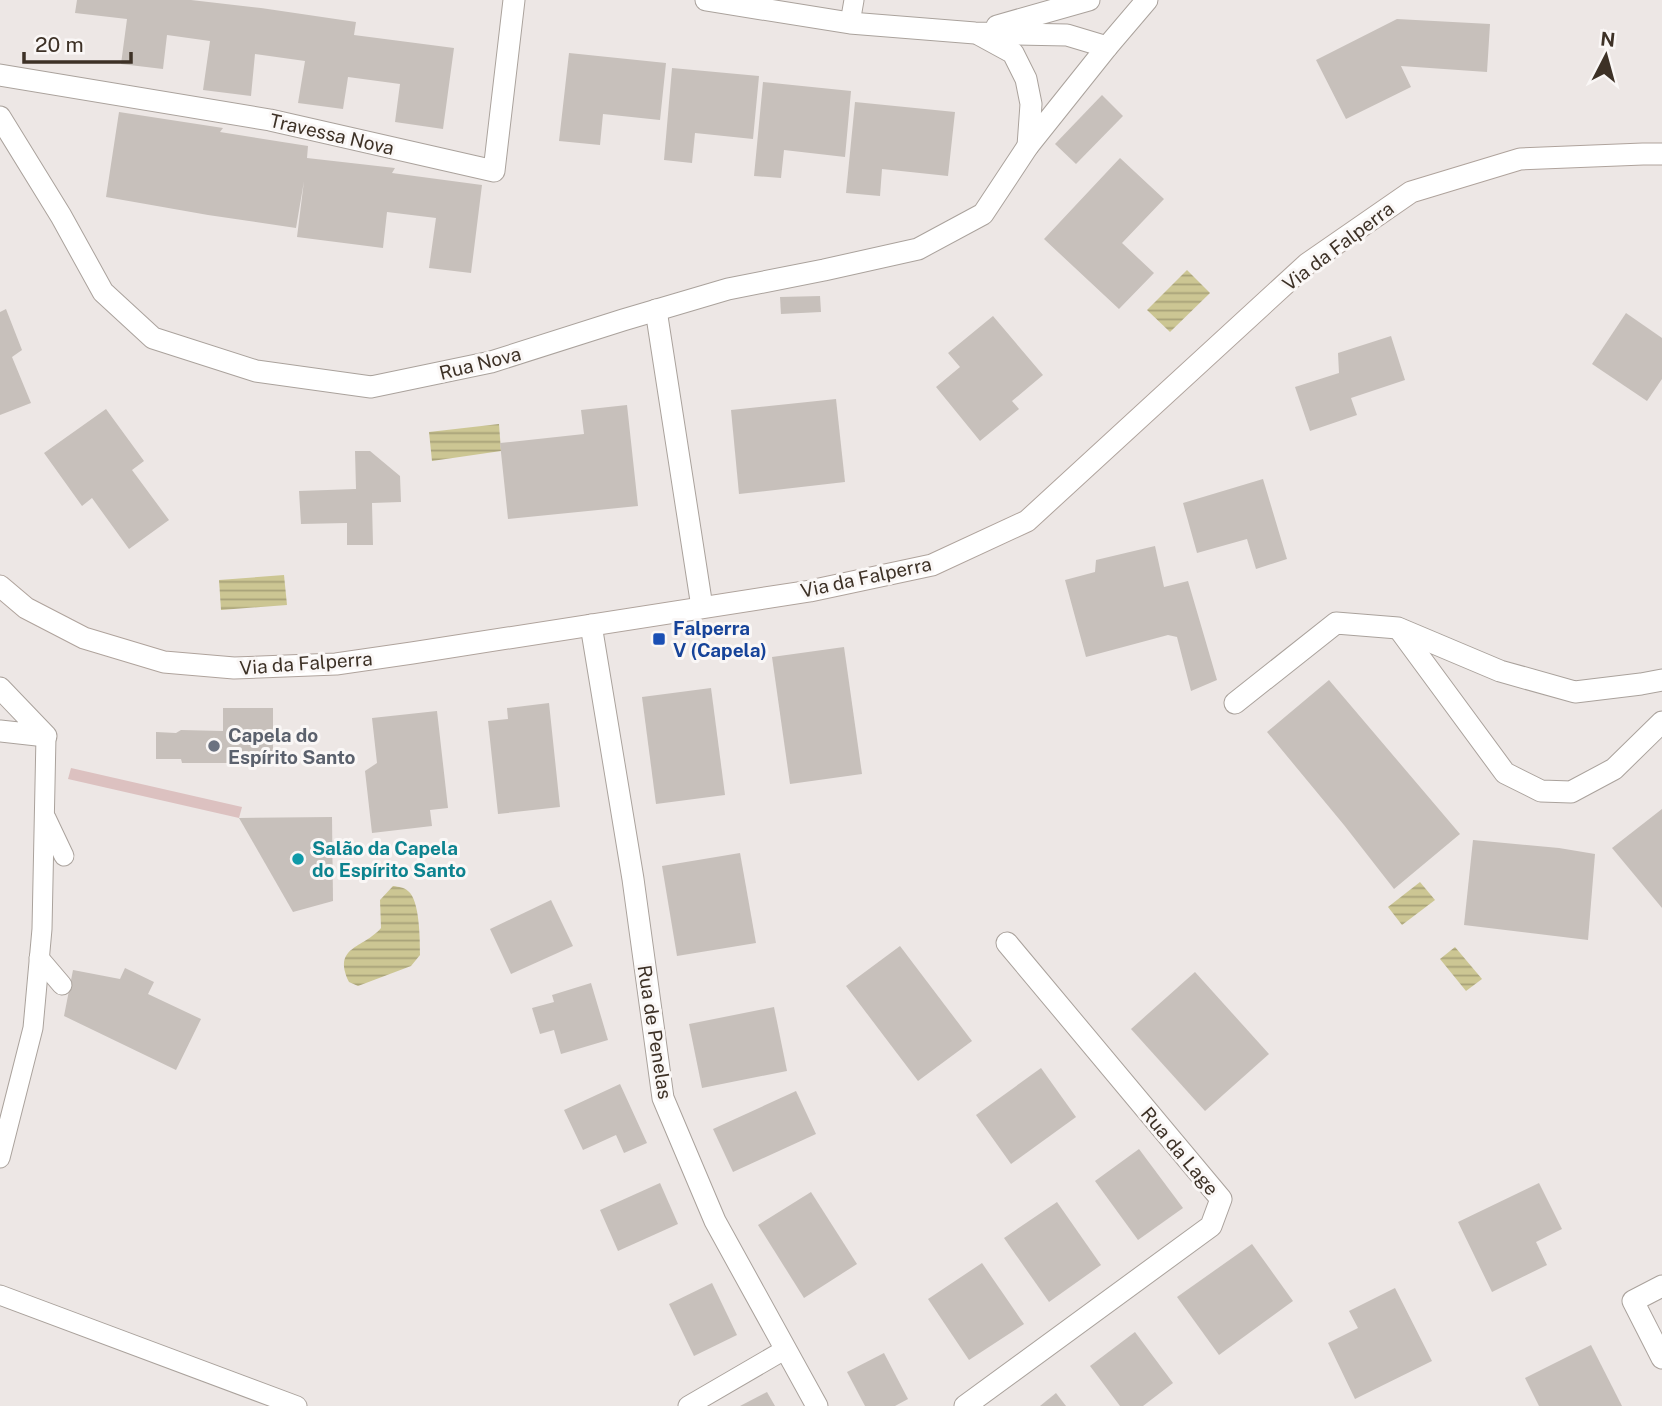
<svg xmlns="http://www.w3.org/2000/svg" width="1662" height="1406" font-family="'Public Sans',sans-serif">
<style>
.green{fill:#dcc1c0}
.water{fill:url(#water-rules)}
.building{fill:#c7c0bb}
.lines{fill:none;stroke-linecap:round;stroke-linejoin:round}
.lane-casing{stroke:#aaa29c;stroke-width:21}
.street-casing{stroke:#aaa29c;stroke-width:23}
.secondary-casing{stroke:#afa39c;stroke-width:23}
.lane{stroke:#fff;stroke-width:19}
.street{stroke:#fff;stroke-width:21}
.secondary{stroke:#fff;stroke-width:21}
.transit-dot{fill:#1a4fb4;stroke:#faf7f6;stroke-width:2.5}
.worship-dot{fill:#6b7280;stroke:#faf7f6;stroke-width:2.5}
.culture-dot{fill:#0f9aa8;stroke:#faf7f6;stroke-width:2.5}
.labels{text-anchor:middle;dominant-baseline:central;stroke-width:6;stroke-linejoin:round;paint-order:stroke}
.street-label{font-size:19px;fill:#3d3126;stroke:#faf7f6}
.transit-label{font-size:19px;font-weight:bold;fill:#164399;stroke:#faf7f6;text-anchor:start}
.worship-label{font-size:19px;font-weight:bold;fill:#5b616d;stroke:#faf7f6;text-anchor:start}
.culture-label{font-size:19px;font-weight:bold;fill:#0d838f;stroke:#faf7f6;text-anchor:start}
</style>
<defs>
<pattern id="water-rules" width="6" height="5" patternUnits="userSpaceOnUse" patternTransform="scale(1.75)"><rect width="6" height="5" fill="#ccc693"/><path d="M0 2.5h6" fill="none" stroke="#a7a178"/></pattern>
</defs>
<rect width="100%" height="100%" fill="#ede7e5"/>
<!-- green -->
<polygon class="green" points="71,768 242,807 239,818 68,779"/>
<!-- water -->
<g class="water">
<polygon points="1187,270 1210,293 1170,332 1147,310"/>
<polygon points="499,424 501,451 432,461 429,432"/>
<polygon points="284,575 287,605 221,610 219,580"/>
<polygon points="1420,882 1435,900 1402,925 1388,907"/>
<path d="M393,886C399,887 404,887 408,891C420,900 420,941 420,955L411,966L358,986L349,982C332,946 363,949 381,928L380,900Z"/>
<polygon points="1455,947 1482,979 1466,991 1440,959"/>
</g>
<!-- building -->
<g class="building">
<polygon points="77,0 191,0 261,8 356,22 354,35 454,48 443,129 395,122 400,84 348,77 343,109 298,103 305,61 255,54 251,96 203,90 210,41 167,35 163,69 121,64 127,19 75,13"/>
<polygon points="1397,19 1490,24 1487,72 1401,66 1411,87 1346,119 1316,60"/>
<polygon points="569,53 666,63 660,120 603,114 600,145 559,141"/>
<polygon points="672,68 759,76 753,139 695,133 692,163 664,160"/>
<polygon points="763,82 851,91 845,157 784,150 781,178 754,176"/>
<polygon points="1102,95 1123,116 1076,164 1055,144"/>
<polygon points="855,102 955,112 948,176 882,169 880,196 846,193"/>
<polygon points="119,112 223,128 220,132 308,146 307,158 395,168 392,173 482,185 471,273 429,268 436,218 387,212 383,248 297,237 304,181 296,228 208,215 106,197"/>
<polygon points="1120,158 1164,199 1122,243 1154,273 1119,309 1044,239"/>
<polygon points="820,296 821,312 781,314 780,297"/>
<polygon points="6,309 22,350 12,357 31,403 0,415 0,312"/>
<polygon points="1626,313 1662,338 1662,379 1647,401 1592,364"/>
<polygon points="993,316 1043,375 1012,401 1019,409 980,441 936,387 960,367 948,353"/>
<polygon points="1391,336 1405,380 1351,398 1357,415 1310,431 1295,387 1339,373 1338,353"/>
<polygon points="836,399 845,482 739,494 731,410"/>
<polygon points="627,405 638,506 508,519 500,443 584,434 581,410"/>
<polygon points="106,409 144,461 132,470 169,520 129,549 92,498 82,506 44,453"/>
<polygon points="355,451 370,451 400,476 401,502 372,503 373,545 347,545 347,523 301,524 299,491 356,489"/>
<polygon points="1263,479 1287,559 1256,569 1247,539 1197,553 1183,503"/>
<polygon points="1155,546 1164,587 1188,581 1217,680 1191,691 1177,637 1168,635 1086,657 1065,580 1095,572 1096,560"/>
<polygon points="844,647 862,774 790,784 772,657"/>
<polygon points="1329,680 1460,834 1394,889 1344,825 1267,732"/>
<polygon points="711,688 725,795 656,804 642,697"/>
<polygon points="549,703 560,807 498,814 488,721 508,719 507,708"/>
<polygon points="223,708 273,708 273,763 182,763 181,759 156,759 156,732 176,733 181,730 223,731"/>
<polygon points="437,711 448,808 430,810 432,826 372,833 365,771 377,763 372,718"/>
<polygon points="1662,809 1662,908 1612,848"/>
<polygon points="332,817 333,901 293,912 239,818"/>
<polygon points="1473,840 1559,848 1595,854 1588,940 1464,925"/>
<polygon points="740,853 756,943 677,956 662,866"/>
<polygon points="551,900 573,946 511,974 490,929"/>
<polygon points="900,946 972,1041 918,1081 846,986"/>
<polygon points="125,968 154,982 148,994 201,1019 176,1070 64,1016 73,970 120,979"/>
<polygon points="1195,972 1269,1054 1205,1111 1131,1029"/>
<polygon points="591,983 608,1040 561,1054 554,1030 540,1034 532,1008 554,1002 552,995"/>
<polygon points="774,1007 787,1071 702,1088 689,1024"/>
<polygon points="1041,1068 1076,1117 1011,1164 976,1115"/>
<polygon points="620,1084 647,1143 624,1153 616,1135 583,1150 564,1110"/>
<polygon points="796,1091 816,1134 733,1172 713,1129"/>
<polygon points="1139,1149 1183,1208 1138,1240 1095,1181"/>
<polygon points="660,1183 678,1224 618,1251 600,1210"/>
<polygon points="1539,1183 1562,1229 1536,1242 1547,1265 1492,1292 1458,1222"/>
<polygon points="811,1192 857,1264 804,1298 758,1225"/>
<polygon points="1057,1202 1101,1265 1049,1302 1004,1238"/>
<polygon points="1252,1244 1293,1301 1219,1355 1177,1297"/>
<polygon points="982,1263 1024,1324 969,1360 928,1299"/>
<polygon points="712,1283 737,1335 694,1356 669,1304"/>
<polygon points="1395,1288 1432,1361 1355,1399 1328,1343 1358,1328 1349,1311"/>
<polygon points="1135,1332 1173,1383 1143,1406 1120,1406 1090,1366"/>
<polygon points="1591,1345 1622,1406 1539,1406 1525,1378"/>
<polygon points="884,1353 908,1399 895,1406 865,1406 847,1372"/>
<polygon points="767,1392 775,1406 740,1406"/>
<polygon points="1056,1393 1066,1406 1040,1406"/>
</g>
<g class="lines">
<!-- lane casing -->
<g class="lane-casing">
<g id="lane">
<polyline points="850,23 854,0"/>
<polyline points="46,818 64,856"/>
<polyline points="39,958 62,985"/>
<polyline points="0,1158 33,1028 42,929 46,736"/>
<polyline points="0,1295 297,1406"/>
<polyline points="688,1406 786,1349"/>
</g>
</g>
<!-- street casing -->
<g class="street-casing">
<g id="street">
<polyline points="706,0 850,23 975,33 1067,35 1107,47"/>
<polyline points="997,26 1089,0"/>
<polyline points="980,35 1013,53 1026,79 1031,104 1028,146 1107,47 1147,0"/>
<polyline points="0,75 270,120 494,171 514,0"/>
<polyline points="0,117 61,216 103,292 153,338 256,371 371,387 491,362 623,320 728,289 824,270 918,249 983,214 1028,146"/>
<polyline points="656,310 702,607"/>
<polyline points="591,625 633,879 663,1098 715,1221 817,1406"/>
<polyline points="1399,629 1505,773 1541,791 1571,792 1614,769 1662,722"/>
<polyline points="0,688 46,736 0,731"/>
<polyline points="1235,703 1336,623 1398,628 1500,671 1575,692 1641,684 1662,680"/>
<polyline points="1662,1286 1633,1301 1662,1358"/>
<polyline points="965,1406 1211,1226 1221,1199 1007,943"/>
</g>
</g>
<!-- secondary casing -->
<g class="secondary-casing">
<polyline id="secondary" points="0,586 26,608 84,638 164,662 234,668 336,664 412,653 810,591 932,565 1027,521 1307,264 1411,192 1520,159 1643,154 1662,154"/>
</g>
<!-- lane -->
<use href="#lane" class="lane"/>
<!-- street -->
<use href="#street" class="street"/>
<!-- secondary -->
<use href="#secondary" class="secondary"/>
</g>
<!-- markers -->
<rect class="transit-dot" x="652" y="632" width="14" height="14" rx="3.5"/>
<circle class="worship-dot" cx="214" cy="746" r="7"/>
<circle class="culture-dot" cx="298" cy="859" r="7"/>
<g class="labels">
<!-- street labels -->
<g class="street-label">
<text transform="translate(332 134) rotate(13)">Travessa Nova</text>
<text transform="translate(1338 246) rotate(-37)">Via da Falperra</text>
<text transform="translate(480 363) rotate(-14)">Rua Nova</text>
<text transform="translate(866 577) rotate(-12)">Via da Falperra</text>
<text transform="translate(306 663) rotate(-4)">Via da Falperra</text>
<text transform="translate(655 1032) rotate(81)">Rua de Penelas</text>
<text transform="translate(1180 1151) rotate(50)">Rua da Lage</text>
</g>
<!-- transit labels -->
<g class="transit-label">
<text x="673" y="628">Falperra<tspan x="673" dy="22">V (Capela)</tspan></text>
</g>
<!-- worship labels -->
<g class="worship-label">
<text x="228" y="735">Capela do<tspan x="228" dy="22">Espírito Santo</tspan></text>
</g>
<!-- culture labels -->
<g class="culture-label">
<text x="312" y="848">Salão da Capela<tspan x="312" dy="22">do Espírito Santo</tspan></text>
</g>
</g>
<!-- north arrow -->
<g transform="translate(1606 56) rotate(6)" stroke="#faf7f6" stroke-width="5" paint-order="stroke">
<path d="M0-5L12 26L0 18L-12 26Z" fill="#3d3126"/>
<text y="-10" font-size="19" font-weight="bold" text-anchor="middle" fill="#3d3126">N</text>
</g>
<!-- scale -->
<path d="M24 52v10h107v-10" fill="none" stroke="#3d3126" stroke-width="3.5"/>
<text x="35" y="52" font-size="21" fill="#3d3126" stroke="#faf7f6" stroke-width="5" paint-order="stroke">20 m</text>
</svg>
